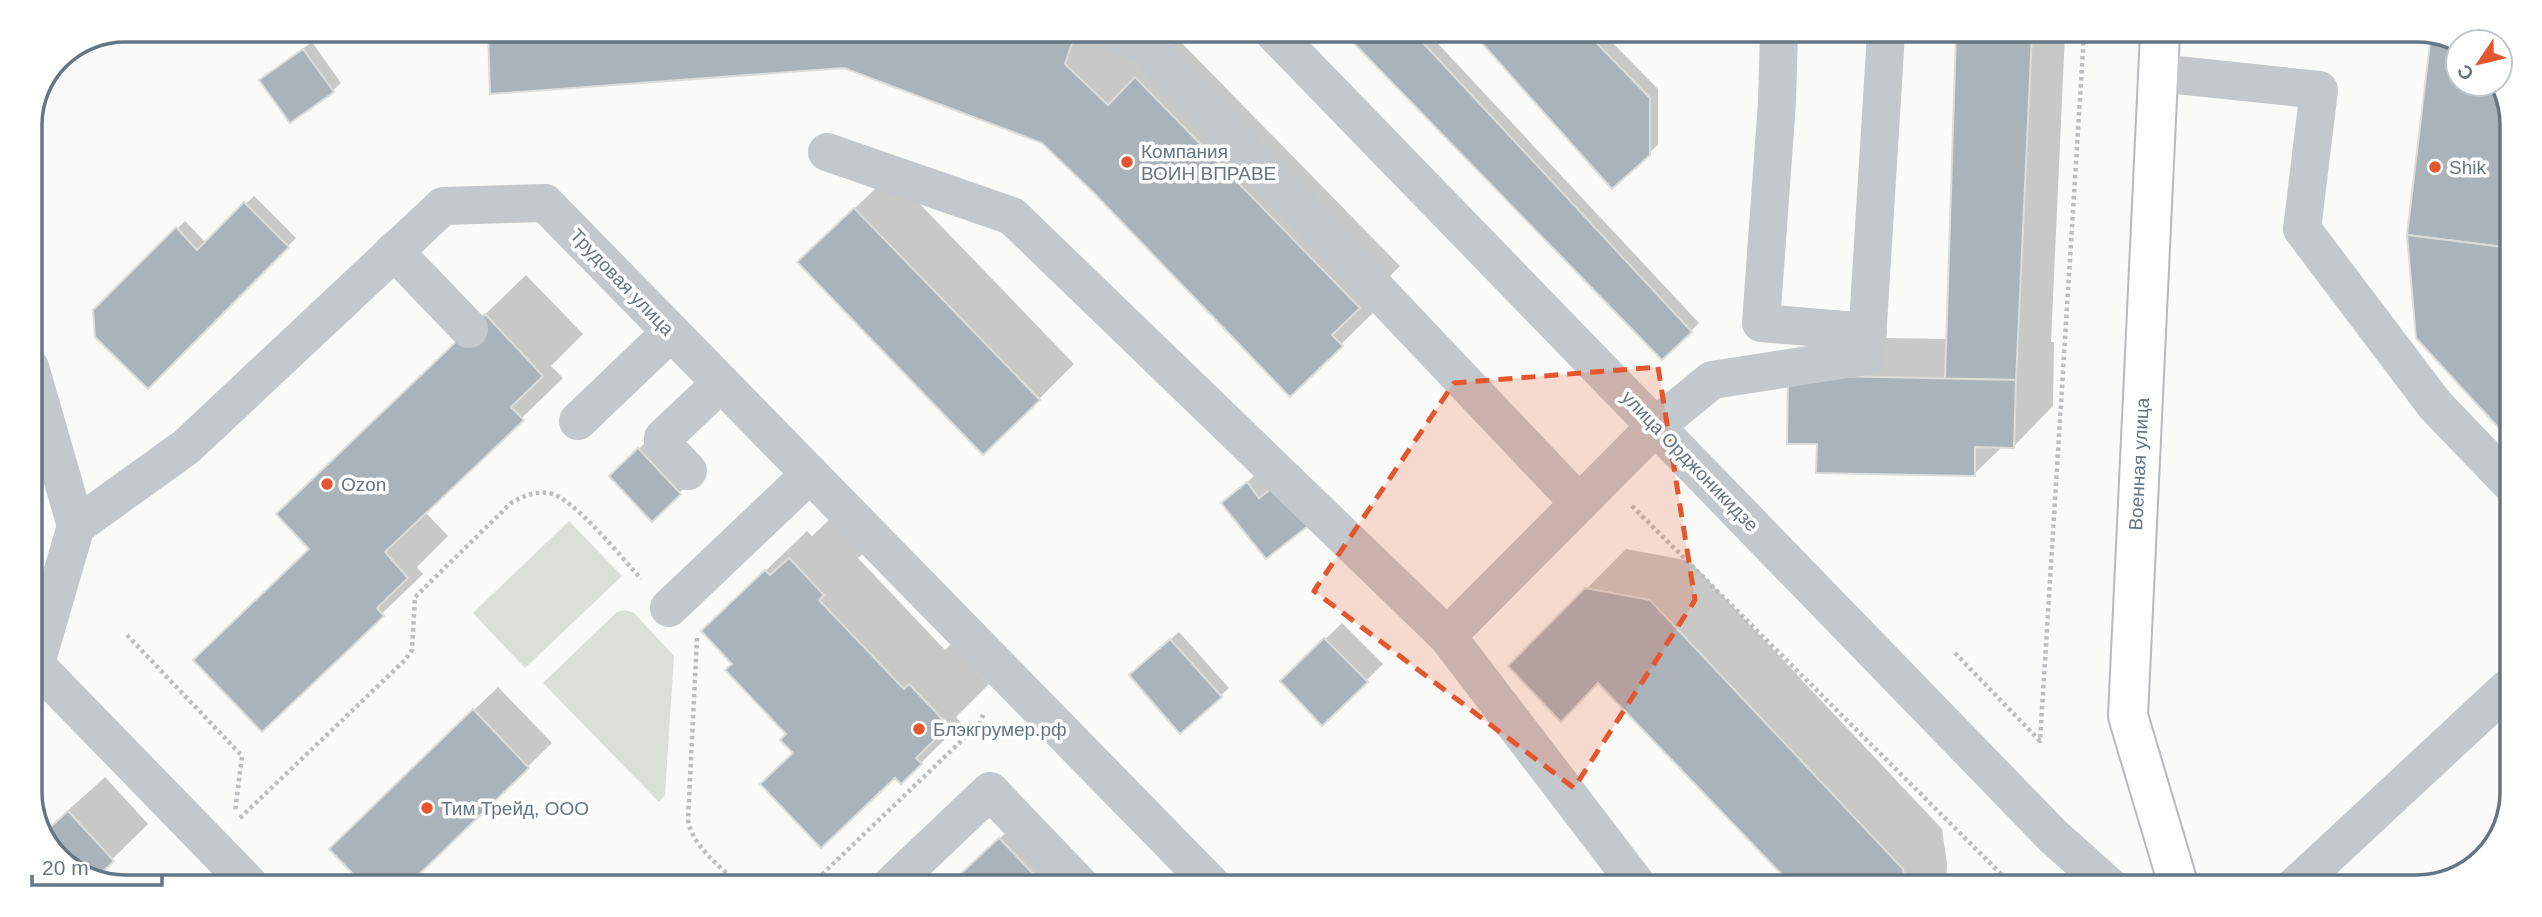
<svg xmlns="http://www.w3.org/2000/svg" width="2542" height="917" font-family="Helvetica,sans-serif">
<style>
.green{fill:#dadfd7}
.shadow{fill:#0003}
.building{fill:#aab3b9;stroke:#dcdcda;stroke-width:2}
.lines{fill:none;stroke-linecap:round;stroke-linejoin:round}
.major-casing{stroke:#b5babe;stroke-width:42}
.path{stroke:#bbbfc2;stroke-width:4.5;stroke-dasharray:3.5 3.5;stroke-linecap:butt}
.minor{stroke:#c3c8cc;stroke-width:38}
.major{stroke:#fff;stroke-width:38}
.marked{fill:#e4572e;fill-opacity:0.2;stroke:#e4572e;stroke-width:5;stroke-dasharray:14 9;stroke-linejoin:round}
.poi-dot{fill:#e4572e;stroke:#fff;stroke-width:2.5}
.labels{text-anchor:middle;dominant-baseline:central;stroke-width:7;stroke-linejoin:round;paint-order:stroke}
.poi-label{font-size:19px;fill:#657683;stroke:#fff;text-anchor:start}
.street-label{font-size:19px;fill:#657683;stroke:#fff}
.rim{fill:none;stroke:#657683;stroke-width:3.5}
</style>
<rect width="100%" height="100%" fill="#fafaf8"/>
<!-- green -->
<g class="green">
<polygon points="569,521 622,576 525,668 473,613"/>
<polygon points="625,610 634,613 674,656 665,795 659,802 543,683 617,612"/>
</g>
<!-- shadow -->
<g class="shadow">
<polygon points="489,31 1114,32 1149,65 1177,38 1400,266 1372,294 1382,304 1290,394 1094,191 1043,142 844,66 492,92"/>
<polygon points="1345,32 1428,33 1699,323 1691,331"/>
<polygon points="1475,33 1603,33 1658,89 1658,145 1613,186"/>
<polygon points="1958,34 2065,34 2051,342 2054,342 2053,406 2014,446 2003,446 1974,474 1818,471 1829,337 1948,339"/>
<polygon points="312,42 341,83 332,91 261,80"/>
<polygon points="891,174 1074,364 1039,399 835,227"/>
<polygon points="254,196 296,238 148,387 95,311 185,221 206,243"/>
<polygon points="526,275 583,334 551,366 563,378 425,512 448,536 417,567 423,574 262,729 311,548 319,474"/>
<polygon points="647,441 688,484 652,520 611,476"/>
<polygon points="1298,465 1329,504 1224,503 1264,467 1277,482"/>
<polygon points="831,518 864,553 858,558 945,650 951,644 989,684 956,717 961,723 921,763 895,775 794,752 788,734 734,664 703,631 807,531 812,536"/>
<polygon points="1626,549 1690,561 1942,829 1947,864 1946,886 1796,886 1599,682 1510,666"/>
<polygon points="1342,623 1383,664 1323,723 1282,681"/>
<polygon points="1179,632 1229,688 1220,696 1139,667"/>
<polygon points="498,687 552,743 408,883 355,825"/>
<polygon points="105,777 148,824 91,880 50,850 43,833"/>
<polygon points="1016,823 1067,884 951,884"/>
</g>
<!-- building -->
<g class="building">
<polygon points="488,31 1076,32 1065,64 1108,105 1135,77 1360,308 1332,335 1343,346 1290,397 1093,192 1042,143 844,68 490,94"/>
<polygon points="1343,32 1413,32 1692,332 1662,360"/>
<polygon points="1473,33 1587,33 1650,98 1650,155 1612,189"/>
<polygon points="1956,34 2032,34 2016,380 1945,379"/>
<polygon points="2431,35 2447,35 2458,42 2458,84 2499,84 2512,119 2511,248 2407,235"/>
<polygon points="303,49 334,92 290,123 259,80"/>
<polygon points="244,202 289,247 148,389 95,337 93,310 176,227 197,250"/>
<polygon points="854,208 1040,400 983,455 797,262"/>
<polygon points="2407,235 2511,248 2510,440 2416,338"/>
<polygon points="485,314 543,376 511,407 524,420 385,552 408,578 377,608 384,616 262,732 193,660 309,549 276,514"/>
<polygon points="1788,375 2016,380 2014,448 1975,447 1975,476 1816,473 1817,444 1787,444"/>
<polygon points="638,448 681,494 652,522 609,476"/>
<polygon points="1281,481 1313,522 1266,559 1221,503 1247,482 1259,498"/>
<polygon points="789,558 824,595 819,600 904,689 909,684 949,726 916,758 922,764 901,784 895,778 821,848 760,784 793,753 780,740 786,734 725,670 732,664 701,631 765,570 770,575"/>
<polygon points="1585,588 1650,600 1903,869 1906,886 1793,886 1598,683 1561,722 1508,666"/>
<polygon points="1324,638 1368,682 1322,726 1280,681"/>
<polygon points="1170,639 1222,697 1180,734 1129,675"/>
<polygon points="473,709 529,768 410,883 362,883 329,849"/>
<polygon points="68,811 114,861 93,881 50,850 43,834"/>
<polygon points="999,838 1043,884 950,884"/>
</g>
<g class="lines">
<!-- major casing -->
<g class="major-casing">
<polyline id="major" points="2160,34 2128,716 2179,887"/>
</g>
<!-- path -->
<g class="path">
<polyline points="1632,506 2013,886"/>
<polyline points="127,635 242,756 235,812"/>
<path d="M697,638L688,820C692,846 720,866 738,884"/>
<polyline points="1955,653 2040,741 2084,34"/>
<path d="M240,818L405,660L412,650L415,597L512,502C525,496 534,491 549,493C573,497 623,559 641,579"/>
<polyline points="812,884 980,723 984,712"/>
</g>
<!-- minor -->
<g class="minor">
<polyline points="1115,32 1145,45 1579,503"/>
<polyline points="1273,32 2053,836 2110,887"/>
<polyline points="1779,33 1777,102 1761,323 1868,332"/>
<polyline points="2158,73 2319,90 2302,229 2435,405 2510,483"/>
<polyline points="827,152 1012,216 1447,636"/>
<polyline points="394,251 469,329"/>
<polyline points="30,367 76,526"/>
<polyline points="578,421 671,332"/>
<polyline points="688,471 663,445 663,438 721,383"/>
<polyline points="669,608 810,474"/>
<polyline points="30,659 248,883"/>
<polyline points="36,663 76,526 186,447 443,206 545,203 1212,885"/>
<polyline points="892,884 990,791 1079,884"/>
<polyline points="1638,886 1447,636 1656,426 1712,380 1866,356 1886,34"/>
<polyline points="2294,887 2508,688"/>
</g>
<!-- major -->
<use href="#major" class="major"/>
</g>
<!-- marked area -->
<path class="marked" d="M1658,367L1695,600L1574,788L1314,591L1454,383Z"/>
<!-- markers -->
<g class="poi-dot">
<circle cx="1127" cy="162" r="7"/>
<circle cx="2435" cy="167" r="7"/>
<circle cx="327" cy="484" r="7"/>
<circle cx="919" cy="729" r="7"/>
<circle cx="427" cy="808" r="7"/>
</g>
<g class="labels">
<!-- poi labels -->
<g class="poi-label">
<text x="1141" y="151">Компания<tspan x="1141" dy="22">ВОИН ВПРАВЕ</tspan></text>
<text x="2449" y="167">Shik</text>
<text x="341" y="484">Ozon</text>
<text x="933" y="729">Блэкгрумер.рф</text>
<text x="441" y="808">Тим Трейд, ООО</text>
</g>
<!-- street labels -->
<g class="street-label">
<text transform="translate(622 282) rotate(46)">Трудовая улица</text>
<text transform="translate(1690 461) rotate(46)">улица Орджоникидзе</text>
<text transform="translate(2139 464) rotate(-87)">Военная улица</text>
</g>
</g>
<!-- crop -->
<path d="M0 0H2542V917H0ZM125 42H2417A83 83 0 0 1 2500 125V792A83 83 0 0 1 2417 875H125A83 83 0 0 1 42 792V125A83 83 0 0 1 125 42Z" fill="#fff" fill-rule="evenodd"/>
<path class="rim" d="M125 42H2417A83 83 0 0 1 2500 125V792A83 83 0 0 1 2417 875H125A83 83 0 0 1 42 792V125A83 83 0 0 1 125 42Z"/>
<!-- north arrow -->
<g transform="translate(2479 63) rotate(235)"><circle r="33" fill="#ffffff" stroke="#c1c8cd" stroke-width="2"/>
<path d="M0-5L12 26L0 18L-12 26Z" fill="#e4572e"/>
<text y="-10" font-size="19" font-weight="bold" text-anchor="middle" fill="#657683">С</text>
</g>
<!-- scale -->
<path d="M32 875v10h130v-10" fill="none" stroke="#657683" stroke-width="3.5"/>
<text x="42" y="875" font-size="21" fill="#657683" stroke="#ffffff" stroke-width="5" paint-order="stroke">20 m</text>
</svg>
